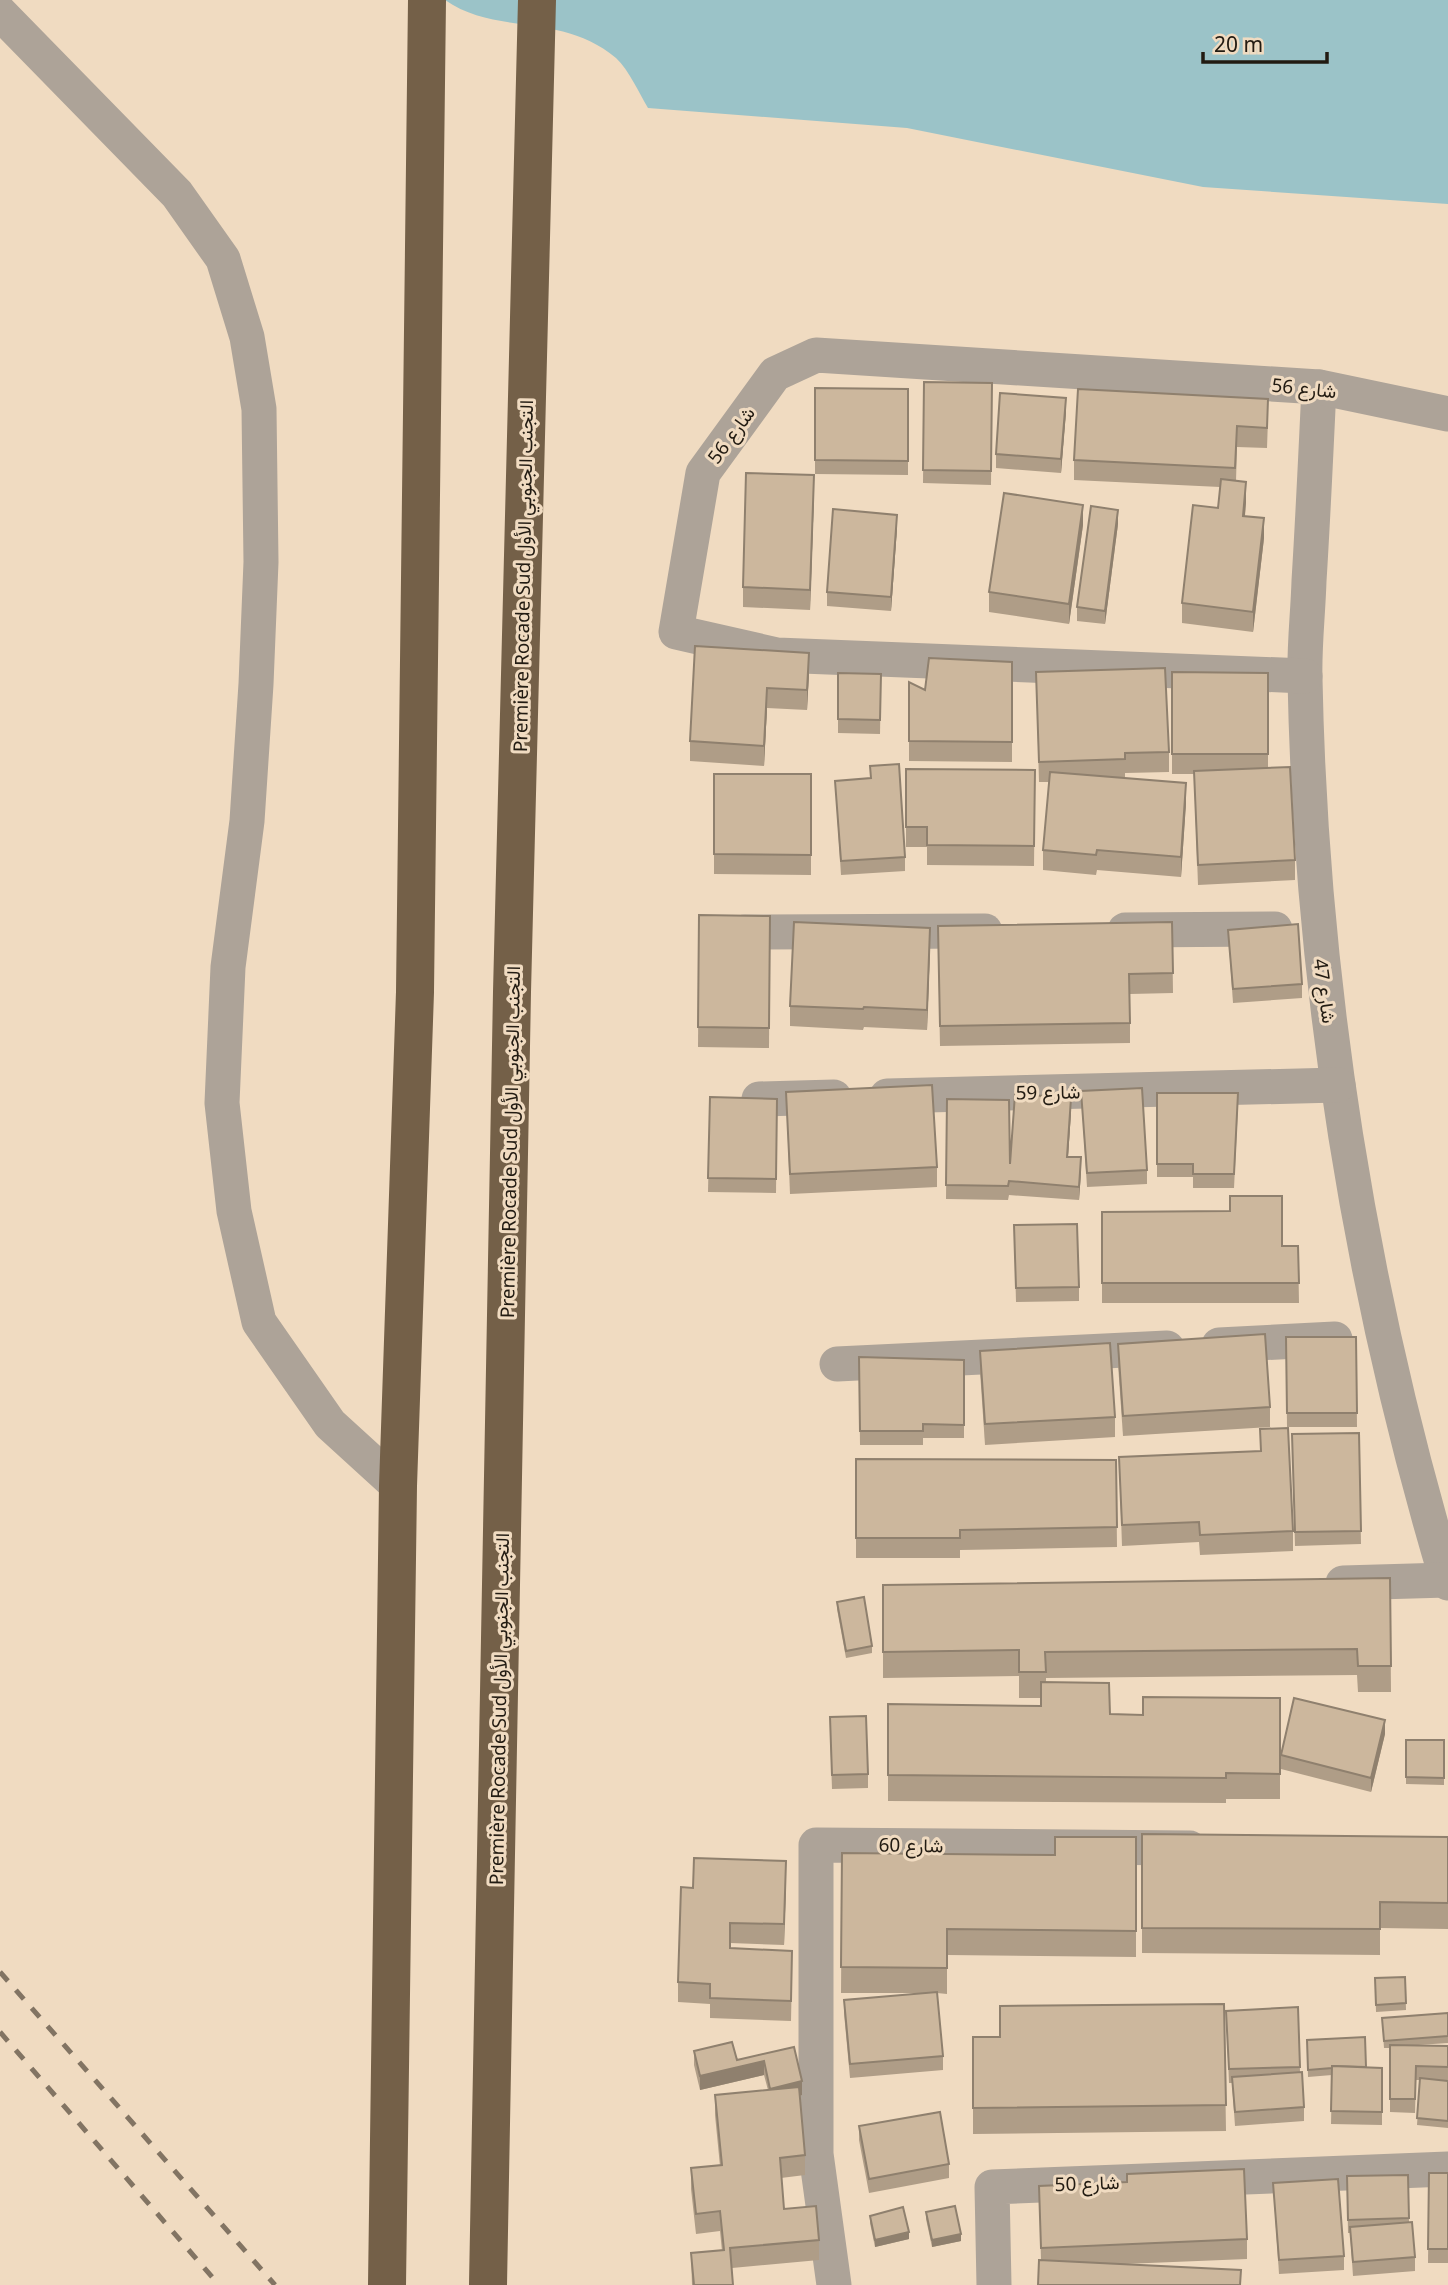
<svg xmlns="http://www.w3.org/2000/svg" width="1448" height="2285" font-family="'Noto Sans',Vazirmatn,sans-serif">
<style>
.water{fill:#9bc3c8}
.lines{fill:none;stroke-linecap:round;stroke-linejoin:round}
.minor{stroke:#ada398;stroke-width:35}
.motorway{stroke:#746048;stroke-width:38}
.rail{stroke:#827463;stroke-width:5;stroke-dasharray:12 12;stroke-linecap:butt}
.wall{fill:#af9d87}
.shaded-wall{fill:#8f806e}
.building{fill:#ccb79d;stroke:#8f806e;stroke-width:2}
.labels{text-anchor:middle;dominant-baseline:central;stroke-width:6;stroke-linejoin:round;paint-order:stroke}
.street-label{font-size:19px;fill:#221b12;stroke:#f0dbc1}
</style>
<rect width="100%" height="100%" fill="#f0dbc1"/>
<!-- water -->
<path class="water" d="M445,0H1448V204L1203,187L907,128L648,108C639,93 629,70 616,58C562,12 496,36 445,0Z"/>
<g class="lines">
<!-- minor -->
<g class="minor">
<polyline points="0,13 177,194 223,259 247,337 259,409 261,562 256,684 247,821 228,967 222,1103 234,1211 259,1322 330,1424 398,1486"/>
<path d="M1319,387C1316,452 1313,517 1309,581C1308,614 1304,646 1305,679C1311,984 1360,1291 1448,1583"/>
<polyline points="1305,676 777,655 676,632 703,473 775,374 816,355 1319,387 1448,414"/>
<polyline points="1125,930 1275,929"/>
<polyline points="745,932 985,931"/>
<polyline points="887,1096 1338,1085"/>
<polyline points="759,1099 834,1097"/>
<polyline points="1219,1345 1335,1339"/>
<polyline points="837,1364 1167,1348"/>
<polyline points="1343,1583 1447,1580"/>
<polyline points="834,2285 816,2154 816,1845 1190,1848"/>
<polyline points="994,2285 992,2187 1448,2169"/>
</g>
<!-- motorway -->
<g class="motorway">
<polyline points="387,2285 398,1486 415,992 427,0"/>
<polyline points="488,2285 512,992 537,0"/>
</g>
<!-- rail -->
<g class="rail">
<polyline points="0,1972 275,2285"/>
<polyline points="0,2032 219,2285"/>
</g>
</g>
<!-- wall -->
<g class="wall">
<polygon points="924,382 992,383 991,485 923,483"/>
<polygon points="815,388 908,389 908,475 815,474"/>
<polygon points="1066,412 1061,473 996,468 996,454"/>
<polygon points="1268,419 1267,448 1237,447 1236,481 1246,502 1245,516 1264,538 1253,632 1182,623 1182,603 1218,508 1220,487 1074,480 1074,460"/>
<polygon points="814,495 810,610 743,607 743,587"/>
<polygon points="1118,524 1105,624 1077,621 1077,607"/>
<polygon points="1083,525 1069,624 989,612 989,592"/>
<polygon points="897,528 891,611 827,606 827,592"/>
<polygon points="695,646 809,673 807,710 767,708 764,766 690,761 690,741"/>
<polygon points="1012,662 1012,762 909,761 909,682 925,690"/>
<polygon points="1036,672 1169,752 1169,772 1125,773 1125,778 1186,803 1181,877 1097,870 1096,875 1043,870 1043,850 1049,782 1039,782"/>
<polygon points="1172,672 1268,673 1268,768 1295,860 1295,880 1198,885 1194,774 1172,774"/>
<polygon points="838,673 881,674 880,734 838,733"/>
<polygon points="906,769 1035,770 1034,866 927,865 927,847 906,847"/>
<polygon points="714,774 811,774 811,875 714,874"/>
<polygon points="835,781 905,857 905,871 841,875"/>
<polygon points="699,915 770,916 769,1048 698,1047"/>
<polygon points="1172,922 1173,993 1130,994 1130,1043 940,1046 938,946"/>
<polygon points="1228,930 1302,984 1302,998 1233,1003"/>
<polygon points="930,948 927,1030 864,1027 863,1030 790,1026 790,1006"/>
<polygon points="1081,1091 1147,1170 1147,1184 1087,1187"/>
<polygon points="786,1092 937,1167 937,1187 790,1194"/>
<polygon points="1157,1093 1238,1107 1234,1188 1193,1188 1193,1177 1157,1177"/>
<polygon points="710,1097 777,1099 776,1193 708,1192"/>
<polygon points="947,1099 1010,1164 1071,1112 1068,1157 1081,1171 1079,1200 1009,1195 1008,1200 946,1199"/>
<polygon points="1102,1212 1282,1246 1298,1246 1299,1303 1102,1303"/>
<polygon points="1014,1225 1079,1287 1079,1301 1016,1302"/>
<polygon points="1286,1337 1356,1337 1357,1427 1287,1427"/>
<polygon points="1118,1344 1270,1407 1270,1427 1123,1436 1118,1364"/>
<polygon points="980,1351 1115,1417 1115,1437 985,1445 980,1371"/>
<polygon points="859,1357 964,1360 964,1438 923,1438 923,1445 860,1445"/>
<polygon points="1260,1429 1293,1531 1293,1551 1200,1555 1199,1542 1122,1546 1119,1457 1260,1451"/>
<polygon points="1359,1433 1361,1544 1295,1546 1292,1434"/>
<polygon points="856,1459 1116,1460 1117,1547 960,1550 960,1558 856,1558"/>
<polygon points="1390,1578 1391,1692 1358,1692 1357,1675 1046,1678 1046,1683 1110,1714 1143,1715 1280,1698 1280,1799 1226,1799 1226,1803 888,1801 888,1704 1041,1706 1041,1698 1019,1698 1019,1676 883,1678 883,1585"/>
<polygon points="837,1602 872,1646 872,1653 846,1658 837,1609"/>
<polygon points="830,1731 868,1774 868,1788 832,1789"/>
<polygon points="1385,1734 1371,1792 1281,1769 1281,1755"/>
<polygon points="1406,1740 1444,1740 1444,1785 1406,1784"/>
<polygon points="1142,1834 1448,1837 1448,1929 1380,1928 1380,1955 1142,1953"/>
<polygon points="1136,1837 1136,1957 947,1955 947,1994 937,1993 943,2056 943,2070 850,2078 844,2013 844,2000 921,1993 841,1993 842,1853 1055,1855"/>
<polygon points="786,1881 784,1945 730,1943 730,1948 792,1971 791,2021 710,2018 710,2004 678,2002 678,1982 693,1888"/>
<polygon points="1405,1977 1406,2010 1376,2012 1375,1978"/>
<polygon points="1224,2004 1226,2131 973,2134 973,2037 1000,2037"/>
<polygon points="1298,2007 1300,2072 1304,2107 1304,2121 1235,2126 1232,2083 1229,2083 1226,2011"/>
<polygon points="1448,2013 1448,2043 1418,2045 1448,2046 1448,2128 1417,2125 1420,2080 1416,2080 1415,2113 1390,2112 1390,2048 1384,2048 1382,2018"/>
<polygon points="1307,2040 1366,2067 1382,2068 1382,2125 1331,2124 1332,2075 1308,2077"/>
<polygon points="794,2047 802,2095 799,2096 805,2155 805,2175 781,2178 784,2209 819,2240 819,2260 732,2268 733,2285 692,2285 691,2253 722,2251 720,2231 696,2234 691,2189 691,2168 720,2166 715,2115 715,2095 768,2090 764,2075 700,2090 694,2065 694,2051 737,2060"/>
<polygon points="859,2126 949,2164 949,2178 869,2193 859,2140"/>
<polygon points="1429,2173 1448,2173 1448,2263 1428,2263"/>
<polygon points="1408,2175 1409,2222 1415,2257 1415,2271 1353,2276 1350,2233 1348,2233 1347,2176"/>
<polygon points="1273,2183 1344,2256 1344,2270 1279,2274"/>
<polygon points="1039,2186 1247,2239 1247,2259 1124,2264 1241,2285 1041,2260"/>
<polygon points="926,2212 961,2241 932,2247 926,2219"/>
<polygon points="870,2216 909,2239 875,2247 870,2223"/>
</g>
<!-- shaded-wall -->
<g class="shaded-wall">
<polygon points="1066,398 1066,412 1061,473 1061,459"/>
<polygon points="814,475 814,495 810,610 810,590"/>
<polygon points="1246,482 1246,502 1243,536 1243,516"/>
<polygon points="1083,505 1083,525 1069,624 1069,604"/>
<polygon points="1118,510 1118,524 1105,624 1105,611"/>
<polygon points="897,515 897,528 891,611 891,597"/>
<polygon points="1264,518 1264,538 1253,632 1253,612"/>
<polygon points="809,653 809,673 807,710 807,690"/>
<polygon points="767,688 767,708 764,766 764,746"/>
<polygon points="1186,783 1186,803 1181,877 1181,857"/>
<polygon points="930,928 930,948 927,1030 927,1010"/>
<polygon points="1071,1098 1071,1112 1067,1171 1067,1157"/>
<polygon points="1081,1157 1081,1171 1079,1200 1079,1187"/>
<polygon points="1385,1720 1385,1734 1371,1792 1371,1778"/>
<polygon points="786,1861 786,1881 784,1945 784,1924"/>
<polygon points="764,2061 764,2075 700,2090 700,2076"/>
<polygon points="802,2081 802,2095 770,2102 770,2089"/>
<polygon points="909,2232 909,2239 875,2247 875,2240"/>
<polygon points="961,2234 961,2241 932,2247 932,2240"/>
</g>
<!-- building -->
<g class="building">
<polygon points="924,382 992,383 991,471 923,470"/>
<polygon points="815,388 908,389 908,461 815,460"/>
<polygon points="1078,389 1268,399 1267,428 1237,426 1235,468 1074,460"/>
<polygon points="1000,393 1066,398 1061,459 996,454"/>
<polygon points="746,473 814,475 810,590 743,587"/>
<polygon points="1221,479 1246,482 1243,516 1264,518 1253,612 1182,603 1193,505 1218,508"/>
<polygon points="1004,493 1083,505 1069,604 989,592"/>
<polygon points="1091,506 1118,510 1105,611 1077,607"/>
<polygon points="833,509 897,515 891,597 827,592"/>
<polygon points="695,646 809,653 807,690 767,688 764,746 690,741"/>
<polygon points="929,658 1012,662 1012,742 909,741 909,682 925,690"/>
<polygon points="1165,668 1169,752 1125,753 1125,759 1039,762 1036,672"/>
<polygon points="1172,672 1268,673 1268,754 1172,754"/>
<polygon points="838,673 881,674 880,720 838,719"/>
<polygon points="899,764 905,857 841,861 835,781 871,778 870,766"/>
<polygon points="1290,767 1295,860 1198,865 1194,771"/>
<polygon points="906,769 1035,770 1034,846 927,845 927,827 906,827"/>
<polygon points="1050,772 1186,783 1181,857 1097,850 1096,855 1043,850"/>
<polygon points="714,774 811,774 811,855 714,854"/>
<polygon points="699,915 770,916 769,1028 698,1027"/>
<polygon points="794,922 930,928 927,1010 864,1007 863,1009 790,1006"/>
<polygon points="1172,922 1173,973 1129,974 1130,1023 940,1026 938,926"/>
<polygon points="1298,924 1302,984 1233,989 1228,930"/>
<polygon points="932,1085 937,1167 790,1174 786,1092"/>
<polygon points="1142,1088 1147,1170 1087,1173 1081,1091"/>
<polygon points="1157,1093 1238,1093 1234,1174 1193,1174 1193,1164 1157,1164"/>
<polygon points="1015,1094 1071,1098 1067,1157 1081,1157 1079,1187 1009,1181 1008,1186 946,1185 947,1099 1009,1100 1010,1164"/>
<polygon points="710,1097 777,1099 776,1179 708,1178"/>
<polygon points="1230,1196 1282,1196 1282,1246 1298,1246 1299,1283 1102,1283 1102,1212 1230,1211"/>
<polygon points="1077,1224 1079,1287 1016,1288 1014,1225"/>
<polygon points="1265,1334 1270,1407 1123,1416 1118,1344"/>
<polygon points="1286,1337 1356,1337 1357,1413 1287,1413"/>
<polygon points="1110,1343 1115,1417 985,1424 980,1351"/>
<polygon points="859,1357 964,1360 964,1425 923,1424 923,1431 860,1431"/>
<polygon points="1288,1428 1293,1531 1200,1535 1199,1522 1122,1525 1119,1457 1261,1451 1260,1429"/>
<polygon points="1359,1433 1361,1531 1295,1532 1292,1434"/>
<polygon points="856,1459 1116,1460 1117,1527 960,1530 960,1538 856,1538"/>
<polygon points="1390,1578 1391,1666 1358,1666 1357,1649 1045,1652 1046,1672 1019,1672 1019,1650 883,1652 883,1585"/>
<polygon points="864,1597 872,1646 846,1651 837,1602"/>
<polygon points="1041,1682 1109,1683 1110,1714 1143,1715 1143,1697 1280,1698 1280,1774 1226,1773 1226,1778 888,1775 888,1704 1041,1706"/>
<polygon points="1294,1698 1385,1720 1371,1778 1281,1755"/>
<polygon points="866,1716 868,1774 832,1775 830,1717"/>
<polygon points="1406,1740 1444,1740 1444,1778 1406,1777"/>
<polygon points="1142,1834 1448,1837 1448,1903 1380,1902 1380,1929 1142,1928"/>
<polygon points="1055,1837 1136,1837 1136,1931 947,1929 947,1968 841,1967 842,1853 1055,1855"/>
<polygon points="694,1858 786,1861 784,1924 730,1923 730,1948 792,1951 791,2001 710,1998 710,1984 678,1982 681,1887 693,1888"/>
<polygon points="1405,1977 1406,2003 1376,2005 1375,1978"/>
<polygon points="937,1992 943,2056 850,2064 844,2000"/>
<polygon points="1224,2004 1226,2105 973,2108 973,2037 1000,2037 1000,2006"/>
<polygon points="1298,2007 1300,2067 1229,2069 1226,2011"/>
<polygon points="1448,2013 1448,2036 1384,2041 1382,2018"/>
<polygon points="1365,2037 1366,2067 1332,2066 1332,2068 1308,2070 1307,2040"/>
<polygon points="732,2042 737,2060 794,2047 802,2081 770,2089 764,2061 700,2076 694,2051"/>
<polygon points="1390,2045 1448,2046 1448,2067 1416,2066 1415,2099 1390,2099"/>
<polygon points="1332,2066 1382,2068 1382,2112 1331,2111"/>
<polygon points="1302,2072 1304,2107 1235,2112 1232,2077"/>
<polygon points="1420,2078 1448,2081 1448,2121 1417,2118"/>
<polygon points="799,2087 805,2155 780,2158 784,2209 816,2206 819,2240 730,2248 733,2285 694,2285 691,2253 724,2250 720,2211 696,2214 691,2168 722,2165 715,2095"/>
<polygon points="940,2112 949,2164 869,2179 859,2126"/>
<polygon points="1244,2169 1247,2239 1041,2248 1039,2186 1127,2182 1127,2174"/>
<polygon points="1429,2173 1448,2173 1448,2249 1428,2249"/>
<polygon points="1408,2175 1409,2218 1348,2220 1347,2176"/>
<polygon points="1338,2179 1344,2256 1279,2260 1273,2183"/>
<polygon points="955,2206 961,2234 932,2240 926,2212"/>
<polygon points="903,2207 909,2232 875,2240 870,2216"/>
<polygon points="1412,2222 1415,2257 1353,2262 1350,2227"/>
<polygon points="1039,2260 1241,2270 1240,2285 1038,2285"/>
</g>
<g class="labels">
<!-- street labels -->
<g class="street-label">
<text transform="translate(1304 388) rotate(6)">شارع 56</text>
<text transform="translate(731 435) rotate(-54)">شارع 56</text>
<text transform="translate(523 576) rotate(-89)">Première Rocade Sud التجنب الجنوبي الأول</text>
<text transform="translate(1325 991) rotate(82)">شارع 47</text>
<text transform="translate(1048 1092) rotate(-1)">شارع 59</text>
<text transform="translate(510 1142) rotate(-89)">Première Rocade Sud التجنب الجنوبي الأول</text>
<text transform="translate(499 1709) rotate(-89)">Première Rocade Sud التجنب الجنوبي الأول</text>
<text transform="translate(911 1845) rotate(1)">شارع 60</text>
<text transform="translate(1087 2183) rotate(-2)">شارع 50</text>
</g>
</g>
<!-- scale -->
<path d="M1203 52v10h124v-10" fill="none" stroke="#221b12" stroke-width="3.5"/>
<text x="1214" y="52" font-size="21" fill="#221b12" stroke="#f0dbc1" stroke-width="5" paint-order="stroke">20 m</text>
</svg>
